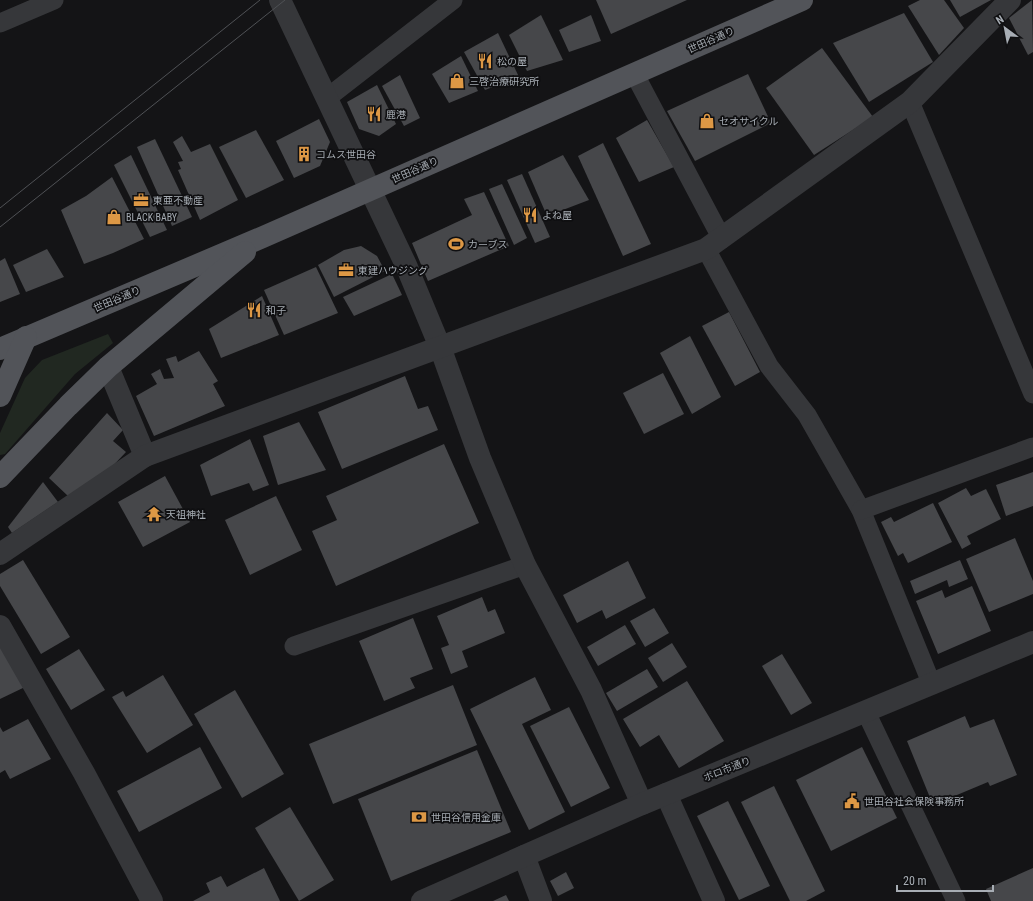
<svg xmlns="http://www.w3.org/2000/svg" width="1033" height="901" font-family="'Roboto Condensed','Noto Sans JP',sans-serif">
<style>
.green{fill:#212821}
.building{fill:#46474a}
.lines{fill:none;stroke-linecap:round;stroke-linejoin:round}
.service{stroke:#36373a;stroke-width:19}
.pedestrian{stroke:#36373a;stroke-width:22}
.minor{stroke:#36373a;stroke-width:22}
.tertiary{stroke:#36373a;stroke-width:22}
.primary{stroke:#525459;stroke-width:22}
.tram{stroke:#4f5155;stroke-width:1}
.labels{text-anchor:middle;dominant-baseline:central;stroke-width:3.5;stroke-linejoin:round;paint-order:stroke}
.street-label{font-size:10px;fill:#a7adb4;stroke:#0f0f11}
.poi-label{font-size:10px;fill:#a7adb4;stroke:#0f0f11;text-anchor:start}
</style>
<rect width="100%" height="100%" fill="#141416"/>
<!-- green -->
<polygon class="green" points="108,334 113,343 75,374 5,454 0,455 0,433 25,378 42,360"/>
<!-- building -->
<g class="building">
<polygon points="596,0 687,0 611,34"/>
<polygon points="920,0 944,0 964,28 939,55 908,6"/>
<polygon points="950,0 991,0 960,17"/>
<polygon points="1032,0 1033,52 1028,55 1009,18"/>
<polygon points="904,13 933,62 869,102 833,43"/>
<polygon points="541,15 563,60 527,71 509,35"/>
<polygon points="591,15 601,41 569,52 559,30"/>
<polygon points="498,33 519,77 485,90 464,52"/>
<polygon points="822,48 873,117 814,155 766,88"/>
<polygon points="461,56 478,91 449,103 432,74"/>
<polygon points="748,74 771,123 695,161 667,111"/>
<polygon points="400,75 420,118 404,126 382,86"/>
<polygon points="377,85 396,124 379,136 359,129 347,102"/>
<polygon points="319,119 330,142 320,166 294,178 276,141"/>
<polygon points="647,120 674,167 639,182 616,138"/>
<polygon points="256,130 284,180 246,198 219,147"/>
<polygon points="182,136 191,152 210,144 238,200 200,220 178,170 181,169 178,162 183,161 173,142"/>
<polygon points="155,139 192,217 172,226 137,147"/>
<polygon points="603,143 651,244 623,256 578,156"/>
<polygon points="131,155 167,230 150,237 114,165"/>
<polygon points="563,155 589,200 547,216 528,172"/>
<polygon points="522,174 550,237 535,243 507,180"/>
<polygon points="112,177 144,239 113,253 84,264 61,210 86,196"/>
<polygon points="502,184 527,238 514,245 489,189"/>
<polygon points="484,192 509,246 428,281 412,243 472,215 464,199"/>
<polygon points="361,246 377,256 385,271 334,297 318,265 344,250"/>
<polygon points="47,249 64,277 26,292 13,265"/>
<polygon points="5,258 20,294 0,302 0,261"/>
<polygon points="316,267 338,313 284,335 264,290"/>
<polygon points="392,274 402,295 354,316 343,297"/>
<polygon points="262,296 279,335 221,358 209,329"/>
<polygon points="729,312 760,372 735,386 702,326"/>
<polygon points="690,336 721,397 692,414 660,353"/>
<polygon points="199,351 218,381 213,384 225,406 154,436 136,396 157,384 151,374 160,369 164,379 174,378 166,359 176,356 178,362"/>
<polygon points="663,373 684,414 644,434 623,393"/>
<polygon points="405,376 418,409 428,406 438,430 342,469 318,412"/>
<polygon points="107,413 123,430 113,441 126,452 108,471 68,496 49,478"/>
<polygon points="299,422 326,470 278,485 263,436"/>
<polygon points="250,439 269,485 253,491 249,483 211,496 200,465"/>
<polygon points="444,444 479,523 336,586 312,531 337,520 326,496"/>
<polygon points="1033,472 1033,506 1006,516 996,485"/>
<polygon points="165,476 190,522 143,547 118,502"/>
<polygon points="43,482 58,502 12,533 8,527"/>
<polygon points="966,488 971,496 986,489 1001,519 967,536 971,544 962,549 938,503"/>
<polygon points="276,496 302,550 250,575 225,520"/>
<polygon points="933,503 952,542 908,563 903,553 898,556 881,522 891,517 894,522"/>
<polygon points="1015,538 1033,581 1033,594 989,612 966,559"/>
<polygon points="23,560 70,637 41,654 0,586 0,574"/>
<polygon points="960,560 968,579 949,587 947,580 915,594 910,581"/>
<polygon points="628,561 646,598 606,619 602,610 577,623 563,595"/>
<polygon points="972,586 991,631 938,654 916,601 942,590 945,598"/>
<polygon points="482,597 488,612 495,609 505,633 462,651 468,667 451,674 441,648 449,645 437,616"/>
<polygon points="654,608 669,633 645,647 630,621"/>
<polygon points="413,618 433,669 410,678 415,688 384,701 359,641"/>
<polygon points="625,625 636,644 598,666 587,647"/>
<polygon points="672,643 687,667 663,682 648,658"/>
<polygon points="0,646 25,687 0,699"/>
<polygon points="79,649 105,690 71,710 46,669"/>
<polygon points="782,654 812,703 791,715 762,666"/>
<polygon points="647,669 658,687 617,711 606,693"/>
<polygon points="163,675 193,725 147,753 112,697 123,691 126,697"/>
<polygon points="535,677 551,710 522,724 565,812 529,830 470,709"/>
<polygon points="687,681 724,741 679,768 659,735 640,747 623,719"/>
<polygon points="453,685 477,745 333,804 309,744"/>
<polygon points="235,690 284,774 242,798 194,714"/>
<polygon points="569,707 610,788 571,807 530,726"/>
<polygon points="965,716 970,728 994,719 1017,775 990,786 988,782 933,805 907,741"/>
<polygon points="28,719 51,759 10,779 5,770 0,773 0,727 3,732"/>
<polygon points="200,747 222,788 139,832 117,791"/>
<polygon points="862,747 897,818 831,851 796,780"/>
<polygon points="477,750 511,832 391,881 358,799"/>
<polygon points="774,786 825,891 806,901 790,901 741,802"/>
<polygon points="728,801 770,886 739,900 697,816"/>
<polygon points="290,807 334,880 299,901 255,828"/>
<polygon points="264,868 280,901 193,901 210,892 206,883 221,876 227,887"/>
<polygon points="1033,868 1033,901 991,901 986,889"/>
<polygon points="566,872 574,888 558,896 550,881"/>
<polygon points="506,895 509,901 493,901"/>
</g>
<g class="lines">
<!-- service -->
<g class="service">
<polyline points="0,23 54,0"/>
<polyline points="634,73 722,239"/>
<polyline points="327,98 453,0"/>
<polyline points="910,102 1033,394"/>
<polyline points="706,249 769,366 807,415 861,510 932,685"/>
<polyline points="861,510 1033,447"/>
<polyline points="294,646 525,565"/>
<polyline points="866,712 956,901"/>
</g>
<!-- pedestrian -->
<polyline class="pedestrian" points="524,856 541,901"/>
<!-- minor -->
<g class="minor">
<polyline points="280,0 406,265 440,347 480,458 525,565 591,690 642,804"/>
<polyline points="108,367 145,456"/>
<polyline points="0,554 145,456 706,249 910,102 1010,0"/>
<polyline points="0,626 84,773 152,901"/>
<polyline points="666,794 714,901"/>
</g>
<!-- tertiary -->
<polyline class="tertiary" points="422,901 642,804 1033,642"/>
<!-- primary -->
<g class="primary">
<polyline points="0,349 263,237 802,0"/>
<polyline points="0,396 26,337"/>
<polyline points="0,477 68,406 108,367 245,252"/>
</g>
<!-- tram -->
<g class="tram">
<polyline points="0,208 260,0"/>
<polyline points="0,227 285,0"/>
</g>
</g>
<!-- icons -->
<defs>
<g id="restaurant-bare" transform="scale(1.2)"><path d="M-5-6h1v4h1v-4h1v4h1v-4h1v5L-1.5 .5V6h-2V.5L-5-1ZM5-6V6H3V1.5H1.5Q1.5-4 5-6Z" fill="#dd9845" stroke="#0f0f11" stroke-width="2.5" paint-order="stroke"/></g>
<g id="shop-bare" transform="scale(1.2)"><path d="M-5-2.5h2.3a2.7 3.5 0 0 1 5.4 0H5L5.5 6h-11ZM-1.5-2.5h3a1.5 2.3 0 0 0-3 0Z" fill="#dd9845" stroke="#0f0f11" stroke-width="2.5" paint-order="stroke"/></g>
<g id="building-bare" transform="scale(1.2)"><path d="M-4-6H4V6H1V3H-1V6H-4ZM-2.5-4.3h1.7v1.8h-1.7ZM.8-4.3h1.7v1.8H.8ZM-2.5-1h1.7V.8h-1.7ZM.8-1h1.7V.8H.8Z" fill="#dd9845" stroke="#0f0f11" stroke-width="2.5" paint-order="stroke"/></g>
<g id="office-bare" transform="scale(1.2)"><path d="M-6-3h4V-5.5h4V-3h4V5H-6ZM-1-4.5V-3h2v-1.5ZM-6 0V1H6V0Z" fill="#dd9845" stroke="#0f0f11" stroke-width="2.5" paint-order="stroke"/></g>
<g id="stadium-bare" transform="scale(1.2)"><path d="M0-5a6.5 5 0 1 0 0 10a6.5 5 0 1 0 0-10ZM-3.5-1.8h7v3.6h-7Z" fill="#dd9845" stroke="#0f0f11" stroke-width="2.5" paint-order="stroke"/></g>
<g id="temple-bare" transform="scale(1.2)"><path d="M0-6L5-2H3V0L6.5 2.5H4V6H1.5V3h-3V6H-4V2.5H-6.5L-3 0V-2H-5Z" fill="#dd9845" stroke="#0f0f11" stroke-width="2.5" paint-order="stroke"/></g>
<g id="civic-bare" transform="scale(1.2)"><path d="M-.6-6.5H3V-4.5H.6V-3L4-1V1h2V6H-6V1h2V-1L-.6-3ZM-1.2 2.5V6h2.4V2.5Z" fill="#dd9845" stroke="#0f0f11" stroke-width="2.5" paint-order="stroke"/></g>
<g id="bank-bare" transform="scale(1.2)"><path d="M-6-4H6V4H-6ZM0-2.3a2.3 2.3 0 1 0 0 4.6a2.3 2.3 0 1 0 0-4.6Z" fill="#dd9845" stroke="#0f0f11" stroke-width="2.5" paint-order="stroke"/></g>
</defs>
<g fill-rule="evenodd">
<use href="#restaurant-bare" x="485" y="61"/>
<use href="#shop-bare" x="457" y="81"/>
<use href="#restaurant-bare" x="374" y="114"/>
<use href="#shop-bare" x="707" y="121"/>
<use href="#building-bare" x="304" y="154"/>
<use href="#office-bare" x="141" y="200"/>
<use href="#restaurant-bare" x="530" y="215"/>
<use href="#shop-bare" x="114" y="217"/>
<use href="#stadium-bare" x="456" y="244"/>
<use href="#office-bare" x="346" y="270"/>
<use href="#restaurant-bare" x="254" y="310"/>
<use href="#temple-bare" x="154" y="514"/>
<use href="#civic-bare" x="852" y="801"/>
<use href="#bank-bare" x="419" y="817"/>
</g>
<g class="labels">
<!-- street labels -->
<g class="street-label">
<text transform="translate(711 40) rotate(-24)">世田谷通り</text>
<text transform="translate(415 170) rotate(-24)">世田谷通り</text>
<text transform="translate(117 299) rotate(-23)">世田谷通り</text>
<text transform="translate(727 769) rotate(-22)">ボロ市通り</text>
</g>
<!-- poi labels -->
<g class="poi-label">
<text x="497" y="61">松の屋</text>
<text x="469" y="81">三啓治療研究所</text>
<text x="386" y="114">鹿港</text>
<text x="719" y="121">セオサイクル</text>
<text x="316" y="154">コムス世田谷</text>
<text x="153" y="200">東亜不動産</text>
<text x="542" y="215">よね屋</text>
<text x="126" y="217">BLACK BABY</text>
<text x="468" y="244">カーブス</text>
<text x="358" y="270">東建ハウジング</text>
<text x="266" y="310">和子</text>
<text x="166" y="514">天祖神社</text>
<text x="864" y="801">世田谷社会保険事務所</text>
<text x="431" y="817">世田谷信用金庫</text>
</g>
</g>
<!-- north arrow -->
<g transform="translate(1005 28) rotate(328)" stroke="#0f0f11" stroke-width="3" paint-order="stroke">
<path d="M0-3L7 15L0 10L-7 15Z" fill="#a7adb4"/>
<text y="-6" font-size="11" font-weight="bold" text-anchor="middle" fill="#a7adb4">N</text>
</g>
<!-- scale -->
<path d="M897 885v6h96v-6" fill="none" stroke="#a7adb4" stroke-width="2"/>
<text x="903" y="885" font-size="12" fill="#a7adb4" stroke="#0f0f11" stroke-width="3" paint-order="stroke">20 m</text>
</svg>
